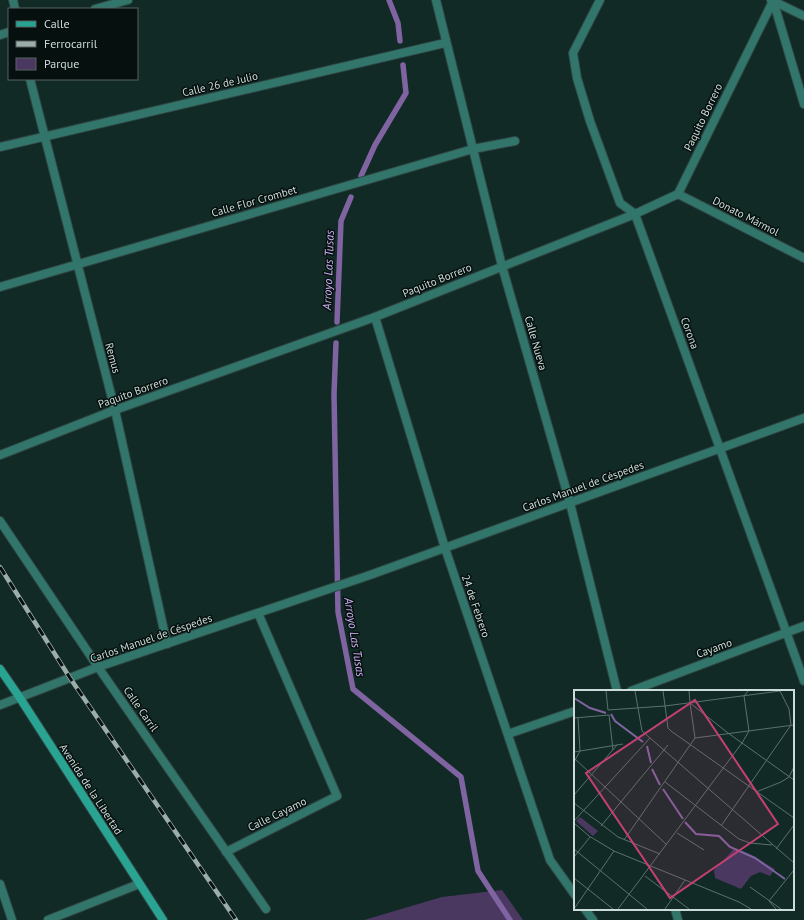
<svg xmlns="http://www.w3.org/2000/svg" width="804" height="920" viewBox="0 0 804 920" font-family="'PT Sans',sans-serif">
	<rect width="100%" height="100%" fill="#112a26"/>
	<!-- green -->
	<path fill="#4a3860" d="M502,890L523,920H364L442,897Z"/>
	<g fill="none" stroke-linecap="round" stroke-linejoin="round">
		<!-- stream -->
		<g stroke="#7f64a1" stroke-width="5.5">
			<path d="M389,0L398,23L400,41"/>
			<path d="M361,176L375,145L406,93L403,65"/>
			<path d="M337,322L341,221L351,197"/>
			<path d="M336,343L334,394L338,612L353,689L461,777L478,871L510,920"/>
		</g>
		<!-- service casing -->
		<g stroke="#2f4643" stroke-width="10">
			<g id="service">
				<path d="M98,667L266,909"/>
				<path d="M226,852L337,796"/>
			</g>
		</g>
		<!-- minor casing -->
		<g stroke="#2f4643" stroke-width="10">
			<g id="minor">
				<path d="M13,0L15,9"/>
				<path d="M436,0L502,266L570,503L617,691"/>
				<path d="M600,0L573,53L577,78L590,121L620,203L635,214L804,681"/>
				<path d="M771,0L804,16"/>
				<path d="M95,9L128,0"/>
				<path d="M0,35L9,32"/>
				<path d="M30,79L115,410L167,644"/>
				<path d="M0,147L445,43"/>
				<path d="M678,194L804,258"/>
				<path d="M0,287L473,149L515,141"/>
				<path d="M375,317L445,548L550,860L575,895"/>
				<path d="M0,455L115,410L375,317L635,214L678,194L773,1"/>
				<path d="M0,521L98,667"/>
				<path d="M258,613L337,796"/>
				<path d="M631,691L804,626"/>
				<path d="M508,734L575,711"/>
				<path d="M0,884L12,920"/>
				<path d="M585,909L593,920"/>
				<path d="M675,909L678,920"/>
				<path d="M48,920L139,884"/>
			</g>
		</g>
		<!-- tertiary casing -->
		<g stroke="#2f4643" stroke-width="10">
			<g id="tertiary">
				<path d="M773,0L804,104"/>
				<path d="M0,705L98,667L370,575L804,418"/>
			</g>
		</g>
		<!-- secondary casing -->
		<g stroke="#2f4643" stroke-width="10">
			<path id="secondary" d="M0,669L20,698L163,920"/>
		</g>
		<!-- service -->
		<use href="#service" stroke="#32756b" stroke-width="8"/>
		<!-- minor -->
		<use href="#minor" stroke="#32756b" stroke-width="8"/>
		<!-- tertiary -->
		<use href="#tertiary" stroke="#32756b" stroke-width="8"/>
		<!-- secondary -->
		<use href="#secondary" stroke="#29a392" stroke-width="8"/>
		<!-- rail casing -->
		<g stroke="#9cadaa" stroke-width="4.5">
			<path id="rail" d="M0,567L70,678L236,920"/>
		</g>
		<!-- rail -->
		<use href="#rail" stroke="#06110f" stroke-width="3" stroke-dasharray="9" stroke-linecap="butt"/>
	</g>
	<g text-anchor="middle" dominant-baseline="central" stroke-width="3" stroke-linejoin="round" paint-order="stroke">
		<!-- street labels -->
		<g font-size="11" fill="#cddcd9" stroke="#06110f">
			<text transform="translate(220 84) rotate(-13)">Calle 26 de Julio</text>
			<text transform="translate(703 117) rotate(-64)">Paquito Borrero</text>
			<text transform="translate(254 201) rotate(-16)">Calle Flor Crombet</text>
			<text transform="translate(746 216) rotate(27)">Donato Mármol</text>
			<text transform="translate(437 280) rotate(-22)">Paquito Borrero</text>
			<text transform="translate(690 333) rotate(70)">Corona</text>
			<text transform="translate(536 343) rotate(74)">Calle Nueva</text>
			<text transform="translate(113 358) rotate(75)">Remus</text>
			<text transform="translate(133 392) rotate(-20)">Paquito Borrero</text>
			<text transform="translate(583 486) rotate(-20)">Carlos Manuel de Céspedes</text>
			<text transform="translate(476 606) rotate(71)">24 de Febrero</text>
			<text transform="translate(151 638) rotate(-19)">Carlos Manuel de Céspedes</text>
			<text transform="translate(714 648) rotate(-20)">Cayamo</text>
			<text transform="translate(141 709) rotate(55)">Calle Carril</text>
			<text transform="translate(91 789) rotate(57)">Avenida de la Libertad</text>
			<text transform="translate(277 814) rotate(-26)">Calle Cayamo</text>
		</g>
		<!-- water labels -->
		<g font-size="12" font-style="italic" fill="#ccaff4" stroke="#06110f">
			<text transform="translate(328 270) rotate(-88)">Arroyo Las Tusas</text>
			<text transform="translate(355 637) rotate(81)">Arroyo Las Tusas</text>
		</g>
	</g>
	<!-- overview -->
	<g transform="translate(574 690)">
		<rect width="220" height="220" fill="#112a26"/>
		<path d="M6,127L24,141L19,146L2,131ZM161,158L176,164L201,179L196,186L186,182L177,186L167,199L141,188L140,180Z" fill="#4a3860"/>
		<path fill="none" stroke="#7f64a1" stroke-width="2" d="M0,8L16,18L32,23M37,24L41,31L69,52M73,56L77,73M78,79L86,95M89,99L109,129M111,132L122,144L145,146L156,157L181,168L211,189"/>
		<path fill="none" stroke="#5c716e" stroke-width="1" d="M32,1L34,20L91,16L206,1M61,1L68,41L220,173M89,1L94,38L97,41L220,128M115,1L116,13L154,43L220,90M0,28L35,25L39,60M121,48L220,35M0,62L49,54M0,68L93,155M0,72L6,61L4,27M91,92L165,149L176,153L198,155M182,102L207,92L215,87L220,77M0,105L43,55M0,113L44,147L86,164M0,131L76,48M0,133L15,146L40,161L165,212L177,219M27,136L94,55M147,136L217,35L215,19L206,1M103,143L130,160M50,150L121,48L116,13M0,159L73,219M202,159L220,135M0,167L16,147M71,186L115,219M0,188L39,219M176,197L207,219M0,219L40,161M44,219L168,53L175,41L170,6L174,1M91,219L111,190M202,219L195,211L220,180"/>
		<path fill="#c43f74" fill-opacity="0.15" stroke="#c43f74" stroke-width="2" d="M121,10L204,134L96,208L12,83Z"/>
		<rect width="220" height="220" fill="none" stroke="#cddcd9" stroke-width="2"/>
	</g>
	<!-- legend -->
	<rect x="8" y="8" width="130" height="72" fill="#06110f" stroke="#566260"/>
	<rect x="16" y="21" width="20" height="6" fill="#29a392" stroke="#566260"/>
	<text x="44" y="28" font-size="12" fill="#cddcd9">Calle</text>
	<rect x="16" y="41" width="20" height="6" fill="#9cadaa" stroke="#566260"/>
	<text x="44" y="48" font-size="12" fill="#cddcd9">Ferrocarril</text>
	<rect x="16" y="58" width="20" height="12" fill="#4a3860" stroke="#566260"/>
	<text x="44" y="68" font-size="12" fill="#cddcd9">Parque</text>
</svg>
